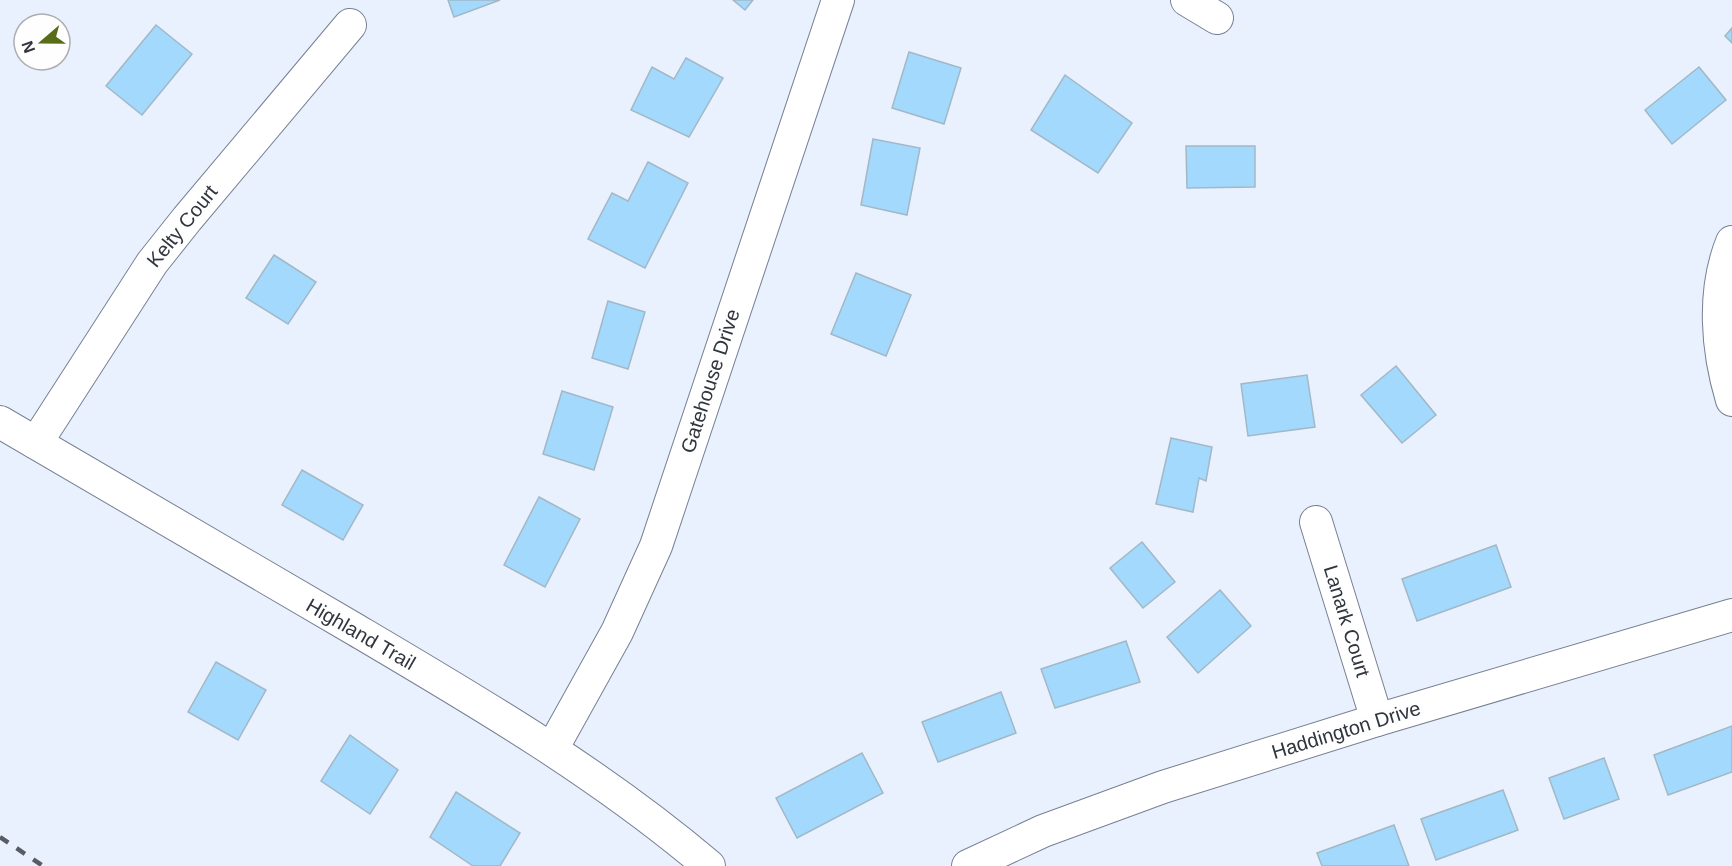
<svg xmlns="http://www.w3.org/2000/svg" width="1732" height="866" viewBox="0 0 1732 866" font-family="Arial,sans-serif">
	<rect width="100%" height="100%" fill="#eaf1fe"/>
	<!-- building -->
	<g fill="#a2d9fc" stroke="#a2b8c6" stroke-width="1.5">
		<path d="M448,0H500L454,17Z"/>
		<path d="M733,0H753L745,10Z"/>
		<path d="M156,25L192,54L142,115L106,86Z"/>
		<path d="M1732,28V43L1725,36Z"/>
		<path d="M909,52L961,68L944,124L892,108Z"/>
		<path d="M686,58L723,78L689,137L631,110L652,67L674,79Z"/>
		<path d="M1699,67L1726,100L1672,144L1645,110Z"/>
		<path d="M1065,75L1132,123L1098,173L1031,130Z"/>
		<path d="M873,139L920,148L907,215L861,205Z"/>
		<path d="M1186,146H1255V187L1187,188Z"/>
		<path d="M648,162L688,183L645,268L588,239L612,193L628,201Z"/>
		<path d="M274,255L316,282L288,324L246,298Z"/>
		<path d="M856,273L911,295L886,356L831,334Z"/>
		<path d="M608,301L645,312L628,369L592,358Z"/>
		<path d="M1396,366L1436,415L1402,443L1361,395Z"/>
		<path d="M1307,375L1315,427L1248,436L1241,384Z"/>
		<path d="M562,391L613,407L594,470L543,454Z"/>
		<path d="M1171,438L1212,447L1206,481L1199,478L1193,512L1156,504Z"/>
		<path d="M302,470L363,505L343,540L282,505Z"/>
		<path d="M539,497L580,519L545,587L504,565Z"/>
		<path d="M1142,542L1175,582L1143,608L1110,568Z"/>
		<path d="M1496,545L1511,587L1417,621L1402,579Z"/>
		<path d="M1220,590L1251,626L1198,673L1167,637Z"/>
		<path d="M1126,641L1140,682L1055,708L1041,669Z"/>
		<path d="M216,662L266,690L238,740L188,712Z"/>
		<path d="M1001,692L1016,733L938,762L922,722Z"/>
		<path d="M1732,726V772L1668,795L1654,755Z"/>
		<path d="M350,735L398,770L370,814L321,781Z"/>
		<path d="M862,753L883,793L797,838L776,798Z"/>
		<path d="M1604,758L1619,799L1564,819L1549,778Z"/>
		<path d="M1503,790L1518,830L1436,860L1421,819Z"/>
		<path d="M456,792L520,833L500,866H473L430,837Z"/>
		<path d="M1394,825L1409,866H1322L1317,853Z"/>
	</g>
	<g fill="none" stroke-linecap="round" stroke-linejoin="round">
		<!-- minor casing -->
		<g stroke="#778093" stroke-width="34">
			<g id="minor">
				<path d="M1187,0L1217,18"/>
				<path d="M1732,242C1712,292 1717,350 1732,400"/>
				<path d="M0,422C118,492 237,561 356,630C478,702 601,774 709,866"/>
				<path d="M36,443L152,263L187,219L350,25"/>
				<path d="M1316,522L1377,720"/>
				<path d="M552,749L617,632L656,546L838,0"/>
				<path d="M968,866L1043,831L1163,787L1377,720L1732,615"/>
			</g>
		</g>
		<!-- minor -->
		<use href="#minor" stroke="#fff" stroke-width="32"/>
		<!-- rail -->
		<path stroke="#575c65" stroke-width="4.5" stroke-dasharray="10 10" stroke-linecap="butt" d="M0,837L43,866"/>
	</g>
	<g text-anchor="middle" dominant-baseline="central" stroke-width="6" stroke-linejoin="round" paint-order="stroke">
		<!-- street labels -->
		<g font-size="20" fill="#31353d" stroke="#fefefe">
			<text transform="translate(182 226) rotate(-51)">Kelty Court</text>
			<text transform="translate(710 381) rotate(-72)">Gatehouse Drive</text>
			<text transform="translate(1347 621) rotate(73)">Lanark Court</text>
			<text transform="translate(361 634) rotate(30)">Highland Trail</text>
			<text transform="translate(1346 730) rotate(-17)">Haddington Drive</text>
		</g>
	</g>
	<!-- north arrow -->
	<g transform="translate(42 42) rotate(250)"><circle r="28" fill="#fefefe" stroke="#acaeb1" stroke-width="1.5"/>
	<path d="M0-4.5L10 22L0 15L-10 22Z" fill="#596c1a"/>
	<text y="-9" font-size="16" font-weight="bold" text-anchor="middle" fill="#31353d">N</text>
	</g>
</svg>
